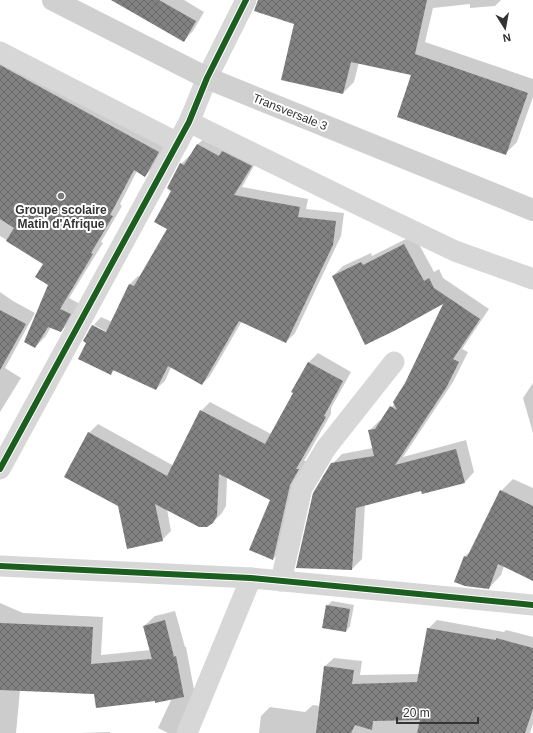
<svg xmlns="http://www.w3.org/2000/svg" width="533" height="733" viewBox="0 0 533 733" font-family="Arial,sans-serif">
	<defs>
		<pattern id="building-cross-hatch" width="8" height="8" patternUnits="userSpaceOnUse"><rect width="8" height="8" fill="#818181"/><path d="M0 0l8 8M0 8l8-8" fill="none" stroke="#6a6a6a"/></pattern>
	</defs>
	<rect width="100%" height="100%" fill="#fff"/>
	<!-- shadow -->
	<g fill="#0003" fill-rule="evenodd">
		<path d="M118,0H184L204,12L193,31L184,40Z"/>
		<path d="M271,0H501L495,6L470,8V4L433,8L425,42L533,79V97L517,142L506,153L413,74L359,62L354,82L343,93L296,23Z"/>
		<path d="M0,55L169,141L156,165L145,176L137,171L120,204L122,206L101,242L103,243L69,298L80,304L71,321L61,331L51,327L45,337L35,347L50,285L45,263L0,236Z"/>
		<path d="M207,136L259,157L242,187L308,199L306,209L344,213L341,236L295,333L286,342L242,321L210,376L202,384L171,367L165,381L156,389L114,370L111,374L88,342L93,326L101,317L112,322L130,284L138,276L141,277L168,229L173,191L181,164L190,155L191,156L198,144ZM94,325L111,334L110,335L94,327Z"/>
		<path d="M414,235L434,272L439,269L443,278L489,309L462,349L468,352L453,382L403,457L466,440L474,472L465,482L422,490L365,504L362,559L352,569L332,464L342,454L373,448L369,431L379,421L382,420L395,403L406,384L445,302L333,276L343,266L371,253L372,256Z"/>
		<path d="M0,292L13,301L35,313L5,368L21,378L0,412Z"/>
		<path d="M318,353L351,372L331,408V414L304,461H307L282,550L273,559L271,500L227,477L226,506L222,513L213,522L167,509L171,531L162,540L118,505L89,433L98,424L174,466L201,411L210,402L271,434L294,393L292,392L309,362Z"/>
		<path d="M533,383V433L523,398Z"/>
		<path d="M513,479L533,488V580L504,566L501,575L489,588L464,557L472,550L501,491Z"/>
		<path d="M332,601L354,605L350,626L346,631L327,606Z"/>
		<path d="M0,603L23,613L103,617L101,655L151,650L144,626L155,616L175,611L185,647H186L195,695L180,733H168L158,728L172,698L20,690L16,733H0Z"/>
		<path d="M437,620L504,632L506,630L533,637V724L530,733H259L261,716L270,707L305,712L313,705L320,706L325,666L334,658L362,661L360,675L420,674L428,629Z"/>
		<path d="M110,732V733H80Z"/>
	</g>
	<!-- building -->
	<g fill="url(#building-cross-hatch)">
		<path d="M111,0H159L196,21L184,42Z"/>
		<path d="M258,0H427L415,54L528,93L506,155L397,117L411,75L351,62L343,94L281,80L294,24L254,11Z"/>
		<path d="M0,65L159,152L145,177L134,170L110,215L113,216L91,253L93,254L60,309L71,314L61,332L48,327L35,348L24,342L48,285L35,277L43,264L6,241L14,228L0,219Z"/>
		<path d="M197,144L219,156L222,151L252,166L234,195L300,207L298,217L336,221L333,245L286,343L239,321L202,385L168,366L156,390L113,370L111,375L78,359L86,343L83,341L92,325L106,332L129,284L134,286L167,229L154,222L171,191L167,188L180,163L184,165Z"/>
		<path d="M404,244L424,281L429,278L434,288L480,319L453,359L459,362L446,388L395,465L456,449L465,483L422,494L421,491L356,508L352,570L296,568L313,493L331,463L374,456L368,430L375,429L390,406L397,410L393,402L405,383L443,304L396,330L365,345L332,276L361,262L363,265Z"/>
		<path d="M0,310L26,324L0,370Z"/>
		<path d="M308,362L343,381L324,416L326,417L296,469H299L290,485L273,560L249,550L270,500L219,474L217,516L213,523L207,527H199L155,504L163,541L127,549L118,506L64,477L88,432L167,476L200,410L265,444L293,393L291,392Z"/>
		<path d="M500,490L533,506V581L498,564L489,589L465,586L454,582L464,556L467,557Z"/>
		<path d="M326,605L350,609L346,632L322,628Z"/>
		<path d="M165,620L174,657L176,656L184,697L155,703V701L96,708L94,694L0,690V623L93,627L91,664L152,659L143,626Z"/>
		<path d="M427,628L496,640V638L533,648V709L525,733H417L420,720L373,721L372,730L355,725L351,733H316L324,666L354,670L352,684L417,682Z"/>
	</g>
	<g fill="none" stroke-linecap="round" stroke-linejoin="round">
		<!-- minor -->
		<g stroke="#d7d7d7" stroke-width="21">
			<path d="M0,52L178,143"/>
			<path d="M189,122L365,208L455,251L533,279"/>
			<path d="M0,469L189,122L207,78L246,0"/>
			<path d="M0,566L251,578L533,605"/>
			<path d="M281,581L302,488L326,448L394,362"/>
			<path d="M187,733L251,578"/>
		</g>
		<!-- secondary -->
		<path stroke="#d0d0d0" stroke-width="22" d="M53,0L207,78L533,210"/>
		<!-- cycleway casing -->
		<g stroke="#fff" stroke-width="8">
			<g id="cycleway">
				<path d="M0,469L189,122L207,78L246,0"/>
				<path d="M0,566L251,578L533,605"/>
			</g>
		</g>
		<!-- cycleway -->
		<use href="#cycleway" stroke="#1b5e20" stroke-width="6"/>
	</g>
	<!-- markers -->
	<circle fill="#7a7a7a" stroke="#fff" stroke-width="1.5" cx="61" cy="196" r="4"/>
	<g text-anchor="middle" dominant-baseline="central" stroke-width="4" stroke-linejoin="round" paint-order="stroke">
		<!-- street labels -->
		<g font-size="12" fill="#333" stroke="#fff">
			<text transform="translate(290 112) rotate(22)">Transversale 3</text>
		</g>
		<!-- poi labels -->
		<g font-size="12" font-weight="bold" fill="#333" stroke="#fff">
			<text x="61" y="210">Groupe scolaire<tspan x="61" dy="14">Matin d'Afrique</tspan></text>
		</g>
	</g>
	<!-- north arrow -->
	<g transform="translate(505 28) rotate(169)" stroke="#ffffff" stroke-width="3" paint-order="stroke">
	<path d="M0-3L7 15L0 10L-7 15Z" fill="#333333"/>
	<text y="-6" font-size="11" font-weight="bold" text-anchor="middle" fill="#333333">N</text>
	</g>
	<!-- scale -->
	<path d="M397 717v6h81v-6" fill="none" stroke="#333333" stroke-width="2"/>
	<text x="403" y="717" font-size="12" fill="#333333" stroke="#ffffff" stroke-width="3" paint-order="stroke">20 m</text>
</svg>
